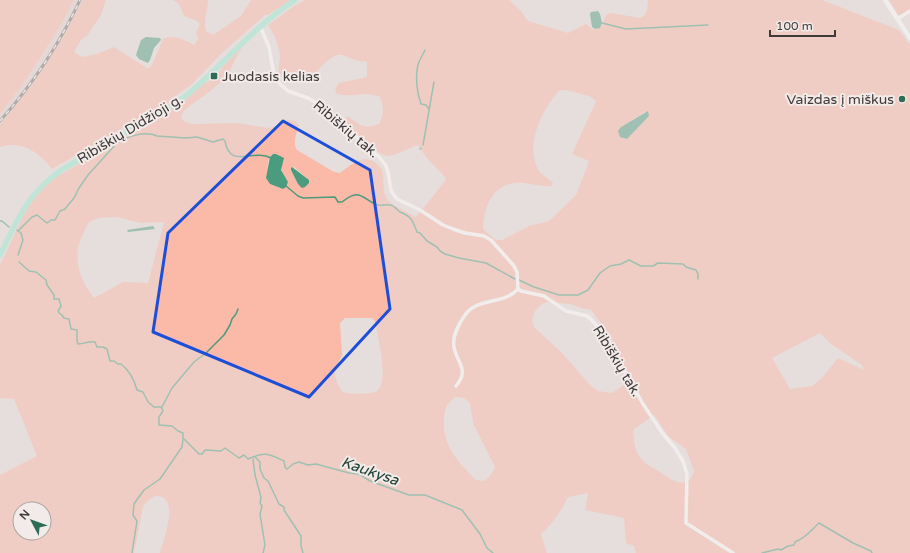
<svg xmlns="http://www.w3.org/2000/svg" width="910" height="553" viewBox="0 0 910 553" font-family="'Varela Round',sans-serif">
	<rect width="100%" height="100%" fill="#e5dedc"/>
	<!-- built -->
	<path fill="#e1d1cd" d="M74,0H83L64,35L32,85L0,125V114L26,80L44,54Z"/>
	<!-- green -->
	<g fill="#fbb9a7" fill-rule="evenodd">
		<path d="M0,0H74C53,40 29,78 0,114Z"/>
		<path d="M83,0H106L101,15L87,36L81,40L74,52L82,57L97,54L114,47L147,68H149L152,65L163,39C175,34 184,40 194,45L198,39L196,33L200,24L197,21L184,16L179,4L173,0H208C208,11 203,21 206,31L213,35L241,16L251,0H291L268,15H265L222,53L190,86L178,94L166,105L119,130L52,169C39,152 22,140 0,147V125L32,85L48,61L64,35Z"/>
		<path d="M305,0H509L520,10L528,21L568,33L586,24L594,30C603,28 603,22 606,15L611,13L640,18C648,15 647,8 648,0H822L899,30L910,45V553H636L634,546L626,543L624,518L585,510L588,493L568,497C560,513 554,522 541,534L547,553H160C163,541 180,498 158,496C151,496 147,501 143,507L134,553H0V475L37,456L14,399L0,398V265L25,212L34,198L42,188L56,177L157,119L181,103L203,84L211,80L218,73L223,66L242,48C236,55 234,64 229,72C220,86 199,99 186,109L182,114L181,118L184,121L190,124L236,123L270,128L276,126L282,119L295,121L299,125C297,132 292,143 297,150L334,172L340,173C351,165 363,153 376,163C378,165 381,168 382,170C385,178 382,188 385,195C389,206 406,211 416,217L445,181L446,178L426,157L418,145C410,148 397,155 388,156C378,156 354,131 346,123L345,120L347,116C361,124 361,130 379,124C384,114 384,108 380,97C376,96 371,94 367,94C360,93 324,102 339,83L367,77V62C362,61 357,61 352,59C347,57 343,54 338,55C318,60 314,90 290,81C286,79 283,77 280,74C277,69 280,62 280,56C279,44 274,34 268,25L294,6ZM566,90L589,96L596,101L572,154L589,161L576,195L549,221L529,226L502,240H496L483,229C484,204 495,180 524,183C533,184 543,187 552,186L553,183C549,179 542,175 539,171C524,147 542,109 559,91ZM645,112L649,116L627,139H624L621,127ZM273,154L284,160C278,170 284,174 288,182L283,189L270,184C269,175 264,161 273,154ZM294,167L309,180L298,184L291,170V168ZM117,217L140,223L164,222L148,283L123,282L94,298C83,284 75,266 78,248C80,240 85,230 89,222L99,218ZM547,302L570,304L581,308L591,310L611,337L631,380L612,393L598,391L591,386L563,354L534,327C529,317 536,306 547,302ZM345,318H372L375,321C378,338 386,370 381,385C380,388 378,391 375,392C370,394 346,395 342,391C339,388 335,378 335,374C333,368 340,361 342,355L340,323ZM820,333L831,344L862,365L864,370L838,358L822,378L812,386L790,389L772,358ZM455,397L464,398L470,403L473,423L495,467L490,476L484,481L476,480C458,461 442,446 444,418C446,406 446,405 455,397ZM654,415L668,436L686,449L694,471C688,493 668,478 657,470C651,467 644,463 640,457C634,450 634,439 633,430ZM20,509H44V533H20Z"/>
		<path d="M889,0H910V13L900,18Z"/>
	</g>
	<!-- water -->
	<g fill="#4b9b7f">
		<path d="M598,11L600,14L602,23L600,28L595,29L592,27L590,14L591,12Z"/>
		<path d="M146,37L160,38L161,40L154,48L150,60L148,63L139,59L136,55L141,40Z"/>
		<path d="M648,111L649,116L627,139L620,137L618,131L621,127Z"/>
		<path d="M273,154H276L284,158L281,170L288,182L286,187L283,189L270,184L266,178L270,157Z"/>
		<path d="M292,167L309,180V183L305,187L302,188L298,184L291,170V168Z"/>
		<path d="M153,226L155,229L128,232L127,230Z"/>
	</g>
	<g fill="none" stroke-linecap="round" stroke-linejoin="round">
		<!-- stream -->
		<g stroke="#4b9b7f" stroke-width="1.5">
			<path d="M602,23L626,29L708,25"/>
			<path d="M425,50C423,55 419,60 418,65C415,77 417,93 421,104L426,105L429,109"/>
			<path d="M423,145L434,82"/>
			<path d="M420,149L421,148"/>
			<path d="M286,186L298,196L303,198L335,197L338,202H342C359,188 361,197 375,204C379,207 385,204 390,205C394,205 397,210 400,212C411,216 413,221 417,232L420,233L427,241L437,247L440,251L445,254L459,258L486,263L515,279"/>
			<path d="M0,221H2L9,227"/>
			<path d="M17,230L21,233L23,240L18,255"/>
			<path d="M18,231L32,217L37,215L47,223L51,220H55L60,211L65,209L74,198L79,188L88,175L116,144C126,137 145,130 157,136L186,138L197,137L213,142L223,139L225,141C230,170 253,148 271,158"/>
			<path d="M19,262L29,271L36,272L46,280L47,285L54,295V299H59L61,306L58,311L59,313L62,315L64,318L69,319L71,329L77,330V341L78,344C84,344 89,341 95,342L97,347H103L107,349L110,361H114L118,364H121C130,371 134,379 137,390L143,392L148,402L154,407H161L163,411L159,417V425L172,426L178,431L183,433V438L199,454H202L205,450L221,451L225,448L239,458L244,455L248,459C265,452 267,453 284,461L285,467L287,469L293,464L299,462L308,465L316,464L349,473L359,474L370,481L409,495H425L462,510L480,534L487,548L493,553"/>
			<path d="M519,280L534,287L559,295H578L588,290L600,273L610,266L621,264L629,260L641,266H653L658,263L683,264L686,267L696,270L698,274V279"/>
			<path d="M162,407L172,388L194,362L206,353L224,335L230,325L232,319L236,314L238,309"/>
			<path d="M255,457L260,462V469L264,478L268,481L279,504L284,507V510L301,536V546L303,553"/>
			<path d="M253,459L255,475L261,497L260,503L262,506L260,514L265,545L263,553"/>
			<path d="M132,553L137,521L133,515L134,504L136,501L144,490L160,479L182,447L183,439"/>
			<path d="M762,553L778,549L781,550L788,546L794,545L795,542C807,537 810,531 819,523L853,543L871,551L872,553"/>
		</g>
		<!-- minor -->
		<g stroke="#fff" stroke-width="3.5">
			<path d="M897,19L910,11"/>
			<path d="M260,26L269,47L274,75L280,84L288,91L308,98L320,105L380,158L386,166L388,172L391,191L397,199L420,210L443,225L453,229L465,233L484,236L491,240L514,266L517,272L518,289"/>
			<path d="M518,289L521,291L544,296L566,311L587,316L591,319L607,339L643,404L663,434L675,448L683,461L687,474L686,523L733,553"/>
			<path d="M456,386C470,369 457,364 454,347C452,337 459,323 465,315C477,297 504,305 518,289"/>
		</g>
		<!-- tertiary -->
		<path stroke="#fff" stroke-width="4.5" d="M885,0L910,38"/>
		<!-- primary -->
		<path stroke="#92ecd0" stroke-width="5.5" d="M0,255C18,219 28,192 63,169L178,102C220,70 250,29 295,0"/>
		<!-- rail casing -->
		<g stroke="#726e6d" stroke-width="3">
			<path id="rail" d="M0,121C32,85 60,43 80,0"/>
		</g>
		<!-- rail -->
		<use href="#rail" stroke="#f2ebe9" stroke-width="1.5" stroke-dasharray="4.5" stroke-linecap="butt"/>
	</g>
	<!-- marked area -->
	<path d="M0 0H910V553H0ZM283,121L370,170L390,309L309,397L153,332L168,233Z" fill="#e5dedc" fill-opacity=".55" fill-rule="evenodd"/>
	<path fill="none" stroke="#1d4ed8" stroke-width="3" stroke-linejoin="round" d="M283,121L370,170L390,309L309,397L153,332L168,233Z"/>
	<!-- markers -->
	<g fill="#2f6c57" stroke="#f2ebe9" stroke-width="1.5">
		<rect x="210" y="72" width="8" height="8" rx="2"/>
		<circle cx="902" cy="99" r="4"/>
	</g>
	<g text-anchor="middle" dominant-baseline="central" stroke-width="4" stroke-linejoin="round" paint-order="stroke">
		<!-- poi labels -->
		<g font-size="14" fill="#3e3b3a" stroke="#f2ebe9" text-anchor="start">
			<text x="222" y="76">Juodasis kelias</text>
			<text x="894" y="99" text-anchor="end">Vaizdas į miškus</text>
		</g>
		<!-- street labels -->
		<g font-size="14" fill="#3e3b3a" stroke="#f2ebe9">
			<text transform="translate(130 129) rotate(-31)">Ribiškių Didžioji g.</text>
			<text transform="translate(346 129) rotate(40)">Ribiškių tak.</text>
			<text transform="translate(617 361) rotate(59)">Ribiškių tak.</text>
		</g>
		<!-- water labels -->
		<g font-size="15" font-style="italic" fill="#1e4235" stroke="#f2ebe9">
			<text transform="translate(370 471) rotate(19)">Kaukysa</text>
		</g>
	</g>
	<!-- north arrow -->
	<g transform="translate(32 521) rotate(311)"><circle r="19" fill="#f2ebe9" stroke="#aaa5a3"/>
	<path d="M0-3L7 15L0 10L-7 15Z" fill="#2f6c57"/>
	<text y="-6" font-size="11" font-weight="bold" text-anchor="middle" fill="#3e3b3a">N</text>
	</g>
	<!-- scale -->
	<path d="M770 30v6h65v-6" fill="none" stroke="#3e3b3a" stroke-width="2"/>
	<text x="776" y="30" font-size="12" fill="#3e3b3a" stroke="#f2ebe9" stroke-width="3" paint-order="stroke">100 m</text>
</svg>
